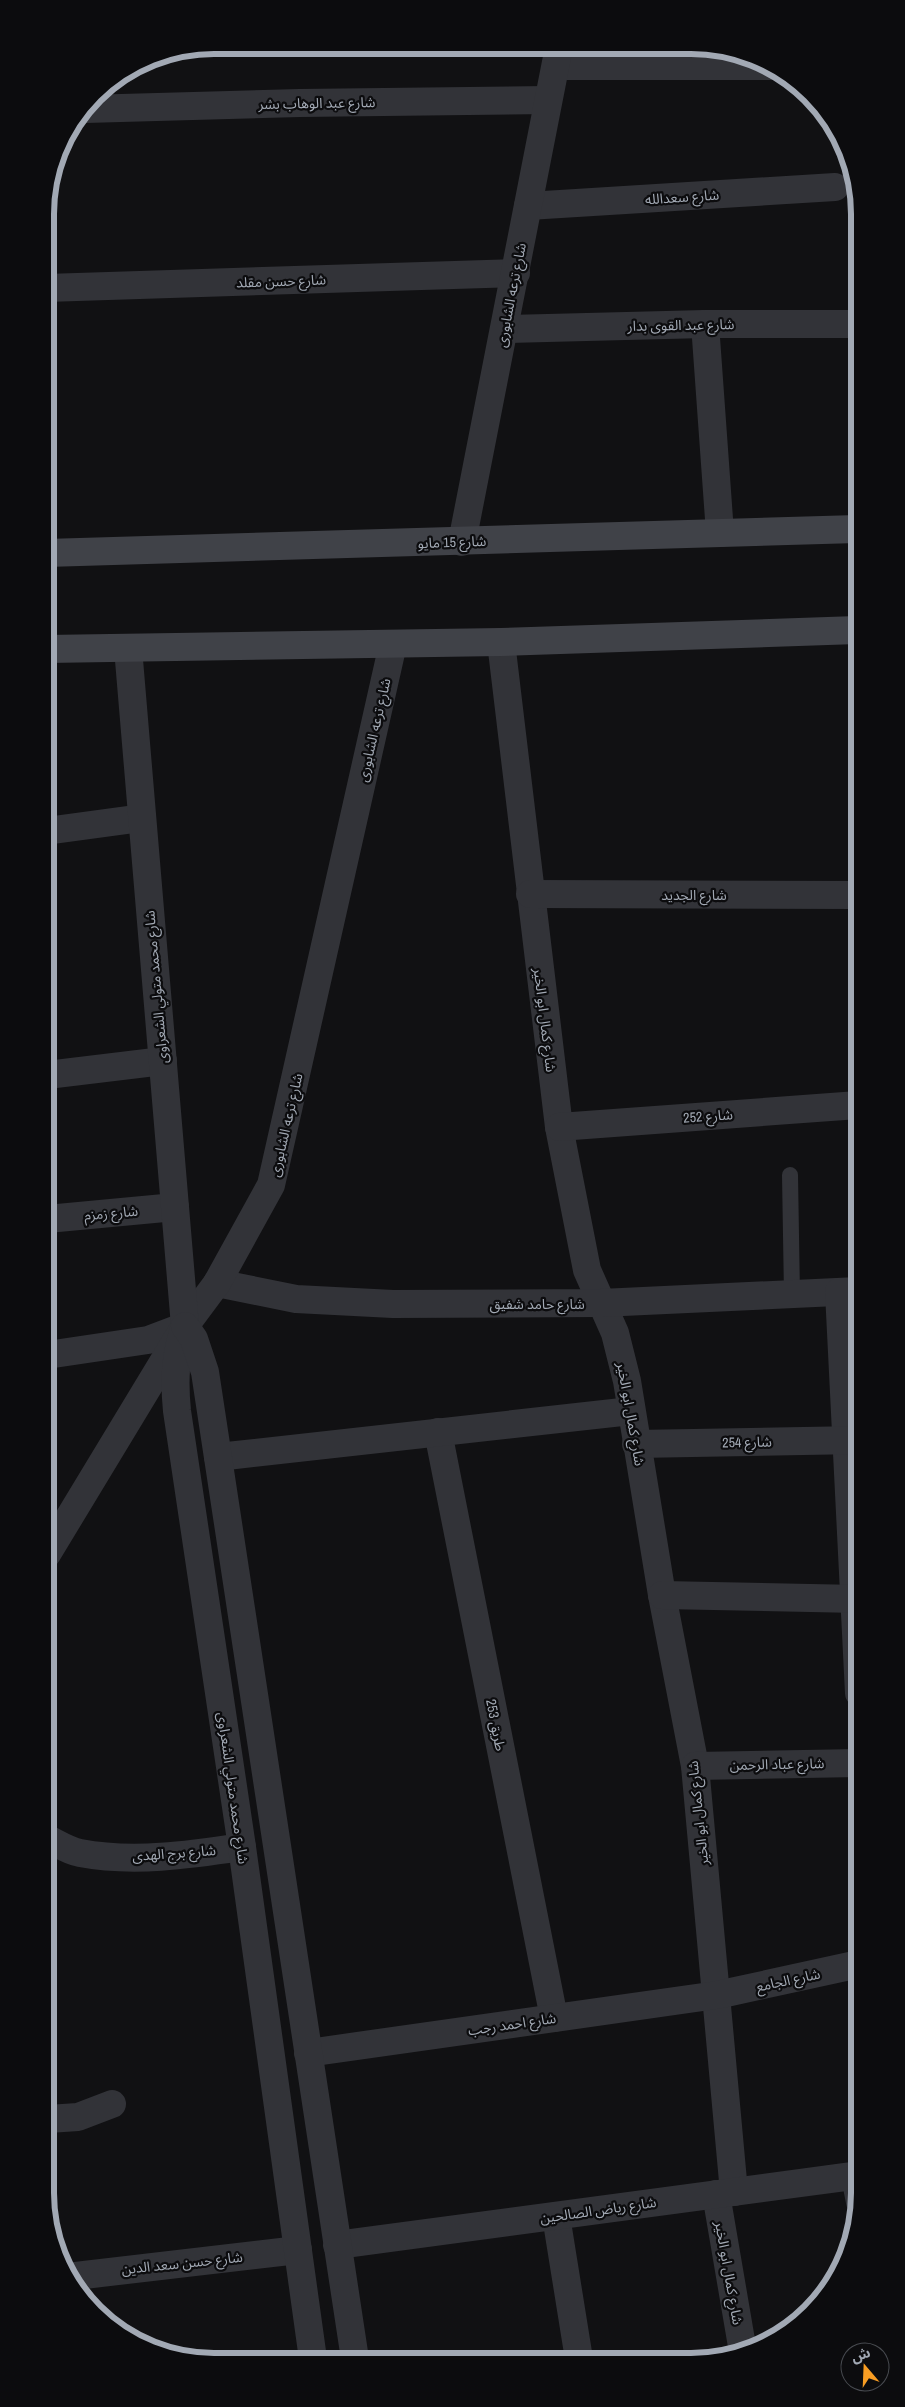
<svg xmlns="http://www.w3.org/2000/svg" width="905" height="2407" viewBox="0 0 905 2407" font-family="'Archivo Narrow','Noto Sans Arabic',sans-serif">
	<rect width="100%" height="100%" fill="#111113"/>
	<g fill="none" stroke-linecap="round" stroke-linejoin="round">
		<!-- service -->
		<path stroke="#323338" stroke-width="16" d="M790,1175L792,1295"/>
		<!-- minor -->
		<g stroke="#323338" stroke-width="28">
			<path d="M556,66H771"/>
			<path d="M85,109L300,103L548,100"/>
			<path d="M528,206L835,187"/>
			<path d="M46,288L516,273"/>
			<path d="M705,324L720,533"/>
			<path d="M505,329L705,324H857"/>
			<path d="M462,542L559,47"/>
			<path d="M501,642L559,1127L587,1270L615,1333L627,1381L662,1595L695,1766L734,2192"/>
			<path d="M46,831L142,818"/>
			<path d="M530,894L858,895"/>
			<path d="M47,1075L163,1061"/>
			<path d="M559,1127L858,1105"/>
			<path d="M47,1219L175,1207"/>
			<path d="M217,1283L296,1299L393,1304L601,1303L858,1291"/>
			<path d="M839,1292L859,1693"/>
			<path d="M47,1355L148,1340L185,1326"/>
			<path d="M438,1432L554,2018"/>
			<path d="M636,1444L859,1440"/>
			<path d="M218,1457L631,1411"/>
			<path d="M47,1554L185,1326L217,1283L271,1185L393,644"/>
			<path d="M662,1595L859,1599"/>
			<path d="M695,1766L859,1763"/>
			<path d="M48,1839C58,1844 69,1851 80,1853C133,1863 189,1855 242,1847"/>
			<path d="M308,2053L717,1995L859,1964"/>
			<path d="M48,2119L78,2117L112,2104"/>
			<path d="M855,2176L860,2202"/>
			<path d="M716,2194L743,2352"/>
			<path d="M556,2216L579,2359"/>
			<path d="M337,2245L860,2175"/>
			<path d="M67,2277L298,2250"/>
		</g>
		<!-- tertiary -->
		<g stroke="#323338" stroke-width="28">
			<path d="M128,648L185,1326C175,1355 174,1381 177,1411L242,1847L313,2359"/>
			<path d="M185,1326L194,1339L205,1372L355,2359"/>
		</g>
		<!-- secondary -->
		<g stroke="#404248" stroke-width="28">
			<path d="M46,553L857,529"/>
			<path d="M46,649L501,642L857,630"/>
		</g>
	</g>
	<g text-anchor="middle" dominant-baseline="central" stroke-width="4.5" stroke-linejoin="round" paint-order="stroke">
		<!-- street labels -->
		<g font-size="14" fill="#a2a9b4" stroke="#0c0c0e">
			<text transform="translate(317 103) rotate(-1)">شارع عبد الوهاب بشر</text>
			<text transform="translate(682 197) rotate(-4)">شارع سعدالله</text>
			<text transform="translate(281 281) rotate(-2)">شارع حسن مقلد</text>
			<text transform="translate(511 295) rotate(-79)">شارع ترعه الشابورى</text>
			<text transform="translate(681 325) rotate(-1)">شارع عبد القوى بدار</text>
			<text transform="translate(452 542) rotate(-2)">شارع 15 مايو</text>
			<text transform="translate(374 730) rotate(-77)">شارع ترعه الشابورى</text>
			<text x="694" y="895">شارع الجديد</text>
			<text transform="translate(156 987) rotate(-95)">شارع محمد متولي الشعراوى</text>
			<text transform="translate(545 1020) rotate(83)">شارع كمال ابو الخير</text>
			<text transform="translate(708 1116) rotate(-4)">شارع 252</text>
			<text transform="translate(286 1125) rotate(-77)">شارع ترعه الشابورى</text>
			<text transform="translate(111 1213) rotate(-5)">شارع زمزم</text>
			<text x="537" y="1304">شارع حامد شفيق</text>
			<text transform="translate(631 1414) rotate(80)">شارع كمال ابو الخير</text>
			<text transform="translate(747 1442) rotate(-1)">شارع 254</text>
			<text transform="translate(496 1725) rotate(79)">طريق 253</text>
			<text transform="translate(777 1764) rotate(-1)">شارع عباد الرحمن</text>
			<text transform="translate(233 1788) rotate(82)">شارع محمد متولي الشعراوى</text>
			<text transform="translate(698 1813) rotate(-96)">شارع كمال ابو الخير</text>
			<text transform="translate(174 1853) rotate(-4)">شارع برج الهدى</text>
			<text transform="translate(788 1980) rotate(-12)">شارع الجامع</text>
			<text transform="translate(512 2024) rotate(-8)">شارع احمد رجب</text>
			<text transform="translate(598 2210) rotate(-8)">شارع رياض الصالحين</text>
			<text transform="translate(182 2263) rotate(-6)">شارع حسن سعد الدين</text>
			<text transform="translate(729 2273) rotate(80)">شارع كمال ابو الخير</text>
		</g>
	</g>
	<!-- crop -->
	<path d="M0 0H905V2407H0ZM214 54H691A160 160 0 0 1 851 214V2193A160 160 0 0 1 691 2353H214A160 160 0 0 1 54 2193V214A160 160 0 0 1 214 54Z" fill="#0c0c0e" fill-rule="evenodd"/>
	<path fill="none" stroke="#a2a9b4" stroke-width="6" d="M214 54H691A160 160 0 0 1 851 214V2193A160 160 0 0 1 691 2353H214A160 160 0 0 1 54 2193V214A160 160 0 0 1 214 54Z"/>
	<!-- north arrow -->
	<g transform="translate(865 2367) rotate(341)"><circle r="24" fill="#0c0c0e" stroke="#484b50"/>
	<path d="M0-4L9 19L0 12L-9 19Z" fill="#f89d23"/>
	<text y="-8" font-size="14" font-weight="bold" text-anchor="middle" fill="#a2a9b4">ش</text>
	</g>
</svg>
